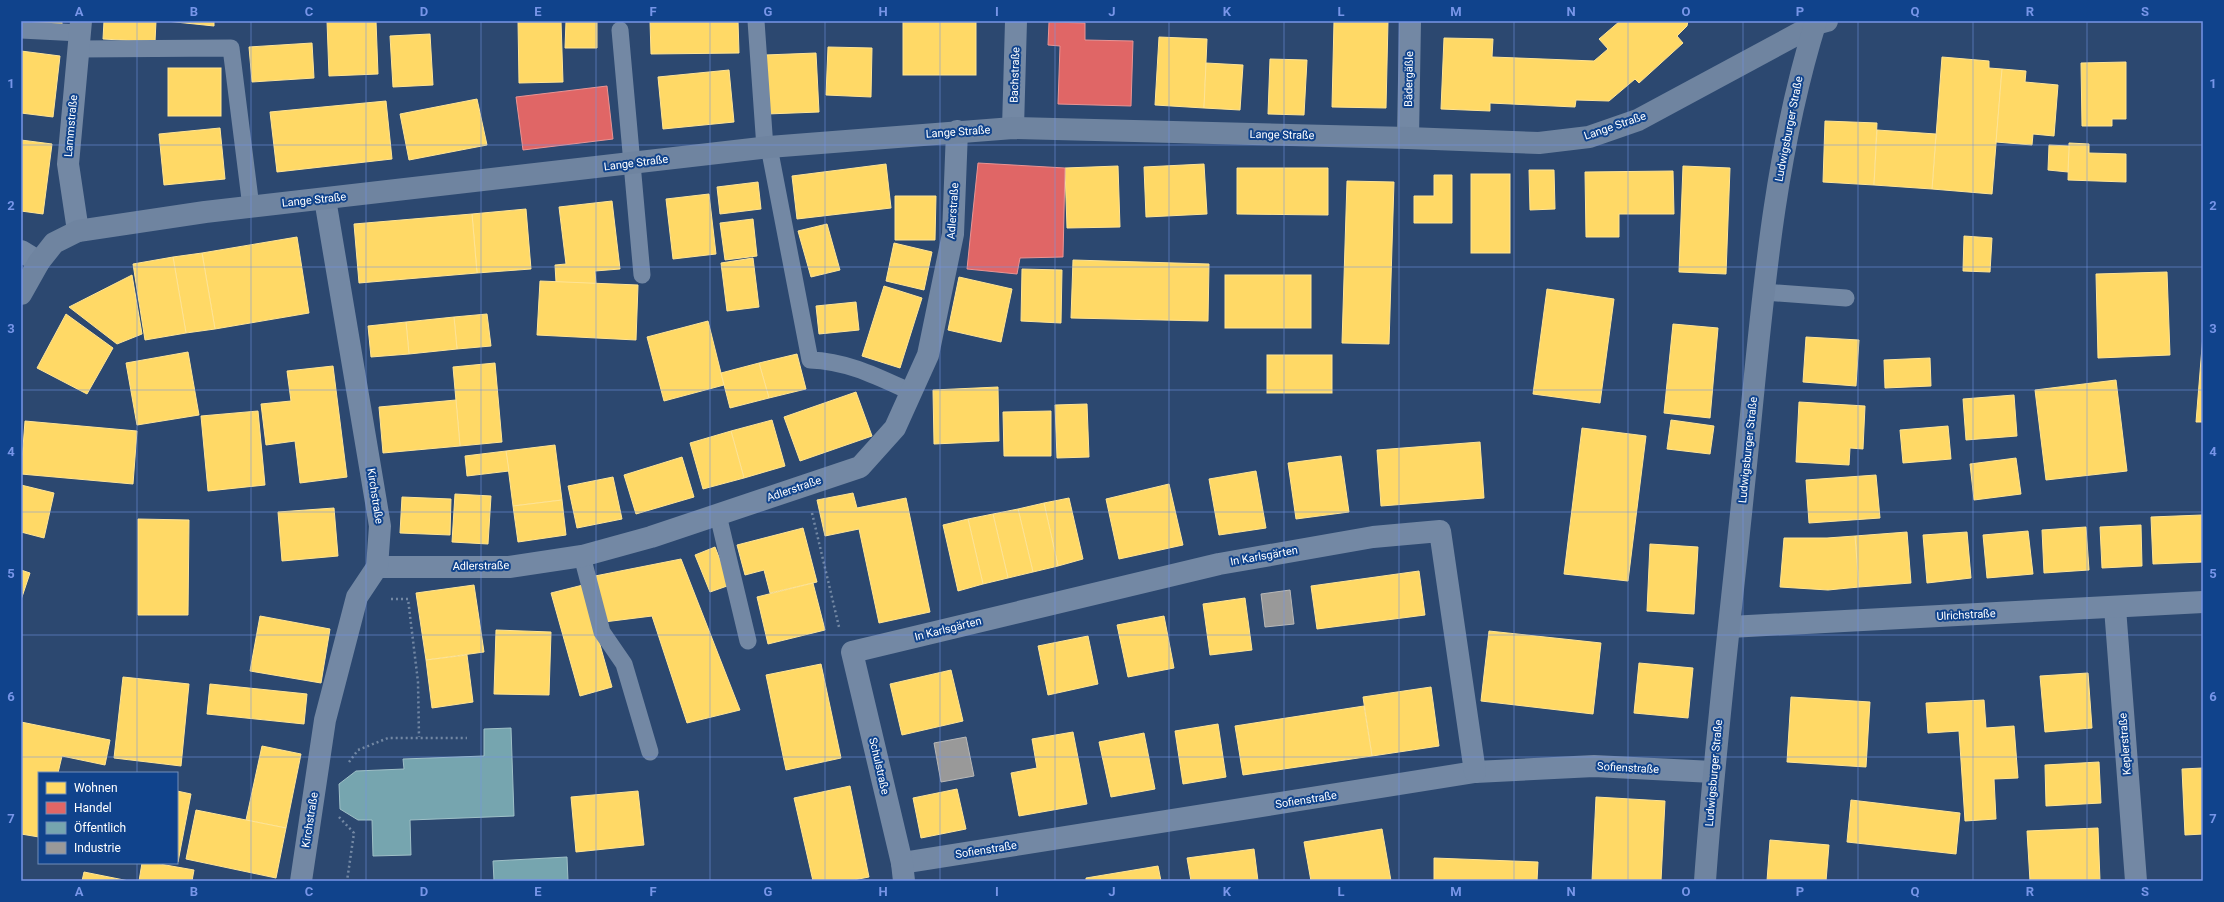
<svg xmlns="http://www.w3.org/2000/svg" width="2224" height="902" viewBox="0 0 2224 902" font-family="Roboto,sans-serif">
	<rect width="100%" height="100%" fill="#2c4870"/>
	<!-- homes -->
	<g fill="#ffd966" stroke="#ffe494">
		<path d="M33,21H62V27L32,23Z"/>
		<path d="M104,21H156L155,42L103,39Z"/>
		<path d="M166,21H214V26Z"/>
		<path d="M327,21H376L378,74L329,76Z"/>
		<path d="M518,21H561L563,82L519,83Z"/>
		<path d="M566,21H597V48H565Z"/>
		<path d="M650,21H738L739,53L651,54Z"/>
		<rect x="903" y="21" width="73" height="54"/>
		<path d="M1334,21H1388L1386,108L1332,107Z"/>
		<path d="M1620,21H1688L1687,26L1677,36L1683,43L1639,83L1635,79L1609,101L1576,100L1575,107L1490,103V111L1441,109L1444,38L1493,39L1492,57L1594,61L1608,49L1599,39Z"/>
		<path d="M430,34L433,85L393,87L390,36Z"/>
		<path d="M1159,37L1207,39L1204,108L1155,105Z"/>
		<path d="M312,43L314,78L252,82L249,47Z"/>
		<path d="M828,47L872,48L871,97L826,95Z"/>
		<path d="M21,51L60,56L53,117L21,113Z"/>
		<path d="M816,53L819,112L767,114L765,55Z"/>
		<path d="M1942,57L1989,61V68L2002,69L1992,194L1932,189Z"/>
		<path d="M1270,59L1307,60L1304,115L1268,114Z"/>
		<path d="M2126,62V119H2112V126H2082L2081,63Z"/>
		<path d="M1206,63L1243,65L1240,110L1204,108Z"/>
		<rect x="168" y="68" width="53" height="48"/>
		<path d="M2002,69L2026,71L2025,82L2058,85L2054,136L2033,134L2032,145L1996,142Z"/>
		<path d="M729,70L734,122L663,129L658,77Z"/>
		<path d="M477,99L487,145L409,160L400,114Z"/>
		<path d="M386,101L392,159L277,172L270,112Z"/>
		<path d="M1825,121L1877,123L1874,185L1823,182Z"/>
		<path d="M220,128L225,179L164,185L159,134Z"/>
		<path d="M1877,130L1936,134L1932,189L1874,185Z"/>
		<path d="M21,140L52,144L43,214L21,211Z"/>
		<path d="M2069,143L2089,144V153L2126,154V182L2068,180Z"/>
		<path d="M2049,145L2069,146L2068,172L2048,170Z"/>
		<path d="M886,164L891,208L797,219L792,176Z"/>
		<path d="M1204,164L1207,214L1146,217L1144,167Z"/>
		<path d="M1118,166L1120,227L1067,228L1065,168Z"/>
		<path d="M1683,166L1730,168L1726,274L1679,272Z"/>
		<path d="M1237,168H1328V215L1237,214Z"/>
		<path d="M1529,170H1554L1555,209L1530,210Z"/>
		<path d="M1673,171L1674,214H1619V237H1586L1585,172Z"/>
		<rect x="1471" y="174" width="39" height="79"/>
		<path d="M1434,175H1452V223H1414V196H1434Z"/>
		<path d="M1347,181L1394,182L1389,344L1342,343Z"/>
		<path d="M758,182L761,209L720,214L717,187Z"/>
		<path d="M709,194L716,254L673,259L666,199Z"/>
		<path d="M895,196H936L935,240H895Z"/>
		<path d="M612,201L620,269L595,271L596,284L556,282L555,265L566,264L559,207Z"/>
		<path d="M526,209L531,269L477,273L472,214Z"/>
		<path d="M472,214L477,273L359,283L354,224Z"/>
		<path d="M753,219L757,256L725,260L720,223Z"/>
		<path d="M827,224L840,270L811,277L798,231Z"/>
		<path d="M1964,236L1992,238L1990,272L1963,271Z"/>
		<path d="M297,237L309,313L215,329L202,253Z"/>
		<path d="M894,243L932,252L924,290L886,281Z"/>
		<path d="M202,253L215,329L186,333L173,257Z"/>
		<path d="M173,257L186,333L145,340L133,264Z"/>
		<path d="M753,258L759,307L727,311L721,263Z"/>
		<path d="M1073,260L1209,264L1208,321L1071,318Z"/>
		<path d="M1022,269L1062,270L1061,323L1021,321Z"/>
		<path d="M2167,272L2170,355L2098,358L2096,274Z"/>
		<path d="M132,275L142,334L117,344L69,307Z"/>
		<rect x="1225" y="275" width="86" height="53"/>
		<path d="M959,277L1012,289L1001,342L948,330Z"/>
		<path d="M540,281L638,285L636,340L537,335Z"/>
		<path d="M884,286L922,298L900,368L862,356Z"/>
		<path d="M1547,289L1614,299L1600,403L1533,394Z"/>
		<path d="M856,302L859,330L819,334L816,306Z"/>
		<path d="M66,314L113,348L87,394L37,368Z"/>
		<path d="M487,314L491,346L457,349L454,317Z"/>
		<path d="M454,317L457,349L409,354L406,322Z"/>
		<path d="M708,321L724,385L664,401L647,337Z"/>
		<path d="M406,322L409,354L371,357L368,326Z"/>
		<path d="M1673,324L1718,328L1710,418L1664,413Z"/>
		<path d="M2203,335V422H2196Z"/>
		<path d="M1806,337L1859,340L1856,386L1803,382Z"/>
		<path d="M188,352L199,415L137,425L126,363Z"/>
		<path d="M797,354L806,389L769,398L759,363Z"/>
		<rect x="1267" y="355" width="65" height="38"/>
		<path d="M1930,358L1931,386L1885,388L1884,360Z"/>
		<path d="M495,363L502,442L460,446L453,367Z"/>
		<path d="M759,363L769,398L730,408L721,373Z"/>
		<path d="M333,366L347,477L300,483L295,441L266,445L261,404L291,401L287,371Z"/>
		<path d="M2116,380L2127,471L2046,480L2035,390Z"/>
		<path d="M998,387L999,441L934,444L933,390Z"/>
		<path d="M856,392L872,436L800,461L784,417Z"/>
		<path d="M2014,395L2017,436L1966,440L1963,399Z"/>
		<path d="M456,400L460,446L383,453L379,407Z"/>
		<path d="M1799,402L1865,406L1863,449L1850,448L1849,465L1796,462Z"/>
		<path d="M1087,404L1089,457L1057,458L1055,405Z"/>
		<path d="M258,411L265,485L208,491L201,416Z"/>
		<path d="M1051,411V456H1004L1003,412Z"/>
		<path d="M772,420L785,466L744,478L731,431Z"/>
		<path d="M1671,420L1714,426L1710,454L1667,449Z"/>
		<path d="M25,421L137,431L133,484L21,474Z"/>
		<path d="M1948,426L1951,459L1903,463L1900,430Z"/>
		<path d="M1582,428L1646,436L1628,581L1564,574Z"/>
		<path d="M731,431L744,478L703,489L690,443Z"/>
		<path d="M1480,442L1484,498L1381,506L1377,450Z"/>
		<path d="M555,445L562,500L513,506L506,451Z"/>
		<path d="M506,451L509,471L467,476L465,456Z"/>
		<path d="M1341,456L1349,512L1296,519L1288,463Z"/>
		<path d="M682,457L694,497L636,514L624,475Z"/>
		<path d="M2016,458L2021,494L1974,500L1970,464Z"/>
		<path d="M1256,471L1266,528L1219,535L1209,479Z"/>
		<path d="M1876,475L1880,518L1809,523L1806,480Z"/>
		<path d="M613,477L622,519L577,528L568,486Z"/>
		<path d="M1169,484L1183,545L1119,559L1106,499Z"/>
		<path d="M21,485L54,493L44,538L21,532Z"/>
		<path d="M853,493L857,508L906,498L930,612L879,623L859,529L825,536L817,500Z"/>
		<path d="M455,494L491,496L488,544L452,542Z"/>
		<path d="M402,497L451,499L450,535L400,533Z"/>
		<path d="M1069,498L1083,559L1058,566L1044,503Z"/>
		<path d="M562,500L566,535L518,542L513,506Z"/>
		<path d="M1044,503L1058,566L1033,572L1018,509Z"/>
		<path d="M334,508L338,556L282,561L278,512Z"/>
		<path d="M1018,509L1033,572L1008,578L993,514Z"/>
		<path d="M993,514L1008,578L983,584L968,519Z"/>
		<path d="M2202,515L2203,562L2153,564L2151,517Z"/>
		<path d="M138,519L189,520L188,615H138Z"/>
		<path d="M968,519L983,584L958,591L943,525Z"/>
		<path d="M2141,525L2142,566L2102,568L2100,527Z"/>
		<path d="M2086,527L2089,570L2044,573L2042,530Z"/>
		<path d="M803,528L817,582L770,593L764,570L745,575L737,545Z"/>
		<path d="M2028,531L2033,574L1987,578L1983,535Z"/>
		<path d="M1907,532L1911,583L1859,587L1855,536Z"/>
		<path d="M1967,532L1971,578L1927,583L1923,535Z"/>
		<path d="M1855,536L1859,587L1828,590L1780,587L1784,538H1827Z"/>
		<path d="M1650,544L1698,547L1694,614L1647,611Z"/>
		<path d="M715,547L730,585L710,592L695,555Z"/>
		<path d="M681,559L740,710L687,723L652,616L604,622L595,576Z"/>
		<path d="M21,570L30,573L21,600Z"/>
		<path d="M1419,571L1425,615L1317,629L1311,586Z"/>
		<path d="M813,583L825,630L768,644L757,597Z"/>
		<path d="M474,585L484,652L426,660L416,593Z"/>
		<path d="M583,585L612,687L580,696L551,593Z"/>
		<path d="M1245,598L1252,650L1210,655L1203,604Z"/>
		<path d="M260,616L330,629L321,683L250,671Z"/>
		<path d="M1164,616L1174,668L1128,677L1117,625Z"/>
		<path d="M496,630L551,632L549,695L494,694Z"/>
		<path d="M1489,631L1601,643L1593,714L1481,701Z"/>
		<path d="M1088,636L1098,684L1048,695L1038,646Z"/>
		<path d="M467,655L473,702L432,708L426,660Z"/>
		<path d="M1639,663L1693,668L1688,718L1634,713Z"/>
		<path d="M821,664L841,758L786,770L766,675Z"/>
		<path d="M951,670L963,721L902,735L890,684Z"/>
		<path d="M2088,673L2092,728L2045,732L2040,676Z"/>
		<path d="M123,677L189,684L181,766L114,758Z"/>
		<path d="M210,684L307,694L304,724L207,714Z"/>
		<path d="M1431,687L1439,746L1372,756L1363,697Z"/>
		<path d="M1791,697L1870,702L1866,767L1787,762Z"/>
		<path d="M1984,700L1986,728L2014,726L2018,778L1994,779L1996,819L1965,821L1959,731L1928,733L1926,703Z"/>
		<path d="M1364,706L1372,756L1243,775L1235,726Z"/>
		<path d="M21,722L110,740L105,765L62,756L58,773H39V837L21,834Z"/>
		<path d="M1218,724L1226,777L1183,784L1175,731Z"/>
		<path d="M1073,732L1087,804L1019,816L1011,773L1037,768L1032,739Z"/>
		<path d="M1144,733L1155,789L1111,797L1099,742Z"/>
		<path d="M262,746L301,754L286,828L246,820Z"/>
		<path d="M2099,762L2101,803L2046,806L2045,765Z"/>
		<path d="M2203,768V834L2185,835L2182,769Z"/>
		<path d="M850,786L869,877L848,881H813L794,798Z"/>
		<path d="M957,789L966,829L921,838L913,798Z"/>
		<path d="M177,791L191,794L178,862L177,861Z"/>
		<path d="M638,791L644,845L576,852L571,797Z"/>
		<path d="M1596,797L1665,801L1661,881H1592Z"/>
		<path d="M1851,800L1960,813L1956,854L1847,842Z"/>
		<path d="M196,810L286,828L276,878L186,859Z"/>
		<path d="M2098,828L2100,881H2030L2027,831Z"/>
		<path d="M1382,829L1391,881H1311L1304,842Z"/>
		<path d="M1770,840L1829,845L1826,881H1767Z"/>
		<path d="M1254,849L1258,881H1191L1187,858Z"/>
		<path d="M1434,858L1538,862L1537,881H1434Z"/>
		<path d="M142,863H154L194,870L192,881H139Z"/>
		<path d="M1158,866L1161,881H1086V878Z"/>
		<path d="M84,872L129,881H82Z"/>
	</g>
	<!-- shops -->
	<g fill="#e06666" stroke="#e99494">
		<path d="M1049,22L1085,23V40L1133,41L1131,106L1058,104L1060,46L1048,45Z"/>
		<path d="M607,86L613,139L523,150L516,97Z"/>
		<path d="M978,163L1065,168L1063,257L1020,258L1017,274L967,269Z"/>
	</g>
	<!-- public -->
	<g fill="#76a5af" stroke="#9fc0c7">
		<path d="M511,728L514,816L410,820L411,855L373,856L372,820H358L340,809L339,784L356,771L404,769L403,759L484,756V729Z"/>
		<path d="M567,857L568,881H494L493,861Z"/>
	</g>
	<!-- industry -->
	<g fill="#999" stroke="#b8b8b8">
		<path d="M1290,590L1294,624L1265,627L1261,594Z"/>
		<path d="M966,737L974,776L941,782L934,743Z"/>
	</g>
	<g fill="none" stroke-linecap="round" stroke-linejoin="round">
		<!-- path -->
		<g stroke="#7388a4" stroke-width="2.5" stroke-dasharray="2 3" stroke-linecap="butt">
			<path d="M812,513L839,627"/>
			<path d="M391,599H408L418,682L419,737"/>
			<path d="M349,762L358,750L388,738H467"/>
			<path d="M339,817L354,833L347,881"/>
		</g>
		<!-- service -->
		<g stroke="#7388a4" stroke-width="17">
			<path d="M756,21L765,148"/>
			<path d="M21,30L80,33"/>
			<path d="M620,30L642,275"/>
			<path d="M78,49L231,48L251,207"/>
			<path d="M769,147L810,360C847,361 878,377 911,392"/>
			<path d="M1764,292L1846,298"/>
			<path d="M718,515L748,641"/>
			<path d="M582,556L602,632L624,664L650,752"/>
		</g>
		<!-- minor -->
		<g stroke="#7388a4" stroke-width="22">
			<path d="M1013,128L1016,21"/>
			<path d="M1408,138L1410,21"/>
			<path d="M78,231L68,164L81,21"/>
			<path d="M21,251L39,262"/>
			<path d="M377,567H509L582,556L651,537L860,467L895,428L928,355L953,234L957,131"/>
			<path d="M2115,608L2136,881"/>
			<path d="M1730,627L2203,602"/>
			<path d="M902,863L1475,772L1594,766L1713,772"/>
			<path d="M301,881L325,720L357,597L377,567L380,526L325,199"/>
			<path d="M904,881L902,863L852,652L1219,564L1373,537L1440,531L1475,772"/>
		</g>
		<!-- secondary -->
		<g stroke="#6f84a0" stroke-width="22">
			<path d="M21,294L39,262L54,243L78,231L205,212L769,147L1013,128L1408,138L1539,143L1589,137L1638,120L1816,24L1827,21"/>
			<path d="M1705,881C1715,739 1733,597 1747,455C1762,309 1772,162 1816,21"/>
		</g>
	</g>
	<!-- grid -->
	<path fill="none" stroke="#7795e8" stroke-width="1" stroke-opacity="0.55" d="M137,21V773M251,21V881M366,21V881M481,21V881M596,21V881M710,21V881M825,21V881M940,21V881M1055,21V881M1169,21V881M1284,21V881M1399,21V881M1514,21V881M1628,21V881M1743,21V881M1858,21V881M1973,21V881M2087,21V881M21,145H2203M21,267H2203M21,390H2203M21,512H2203M21,635H2203M21,757H2203M137,863V881"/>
	<g text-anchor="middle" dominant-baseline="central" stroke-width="4" stroke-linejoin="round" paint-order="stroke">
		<!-- street labels -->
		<g font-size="11" fill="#fff" stroke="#10438c">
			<text transform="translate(1015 75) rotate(-88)">Bachstraße</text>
			<text transform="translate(1409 79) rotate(-89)">Bädergäßle</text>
			<text transform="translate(71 126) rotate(-85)">Lammstraße</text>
			<text transform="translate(1615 126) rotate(-19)">Lange Straße</text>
			<text transform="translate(1789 129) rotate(-79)">Ludwigsburger Straße</text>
			<text transform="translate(958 132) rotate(-4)">Lange Straße</text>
			<text transform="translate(1282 135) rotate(1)">Lange Straße</text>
			<text transform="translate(636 163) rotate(-7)">Lange Straße</text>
			<text transform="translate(314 200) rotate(-6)">Lange Straße</text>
			<text transform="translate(953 211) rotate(-86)">Adlerstraße</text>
			<text transform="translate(1748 450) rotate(-84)">Ludwigsburger Straße</text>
			<text transform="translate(794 489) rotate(-19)">Adlerstraße</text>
			<text transform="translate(375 496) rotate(81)">Kirchstraße</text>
			<text transform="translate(1264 556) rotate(-10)">In Karlsgärten</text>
			<text transform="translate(481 566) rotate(-1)">Adlerstraße</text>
			<text transform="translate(1966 615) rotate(-3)">Ulrichstraße</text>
			<text transform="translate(948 629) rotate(-14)">In Karlsgärten</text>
			<text transform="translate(2125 744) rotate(-94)">Keplerstraße</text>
			<text transform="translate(879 766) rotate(77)">Schulstraße</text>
			<text transform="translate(1628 768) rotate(3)">Sofienstraße</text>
			<text transform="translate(1714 773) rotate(-85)">Ludwigsburger Straße</text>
			<text transform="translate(1306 800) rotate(-9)">Sofienstraße</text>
			<text transform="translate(310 820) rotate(-81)">Kirchstraße</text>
			<text transform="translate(986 850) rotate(-9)">Sofienstraße</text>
		</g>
	</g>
	<!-- border -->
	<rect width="2224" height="902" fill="none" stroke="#10438c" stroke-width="44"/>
	<!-- legend -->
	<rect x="38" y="772" width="140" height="92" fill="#10438c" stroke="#708eba"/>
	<rect x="46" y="782" width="20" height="12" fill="#ffd966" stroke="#708eba"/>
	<text x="74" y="792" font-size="12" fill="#ffffff">Wohnen</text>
	<rect x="46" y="802" width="20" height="12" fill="#e06666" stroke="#708eba"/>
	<text x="74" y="812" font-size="12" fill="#ffffff">Handel</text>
	<rect x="46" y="822" width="20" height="12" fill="#76a5af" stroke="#708eba"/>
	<text x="74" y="832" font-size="12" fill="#ffffff">Öffentlich</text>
	<rect x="46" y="842" width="20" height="12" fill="#999999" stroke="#708eba"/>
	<text x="74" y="852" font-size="12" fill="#ffffff">Industrie</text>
	<rect x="22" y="22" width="2180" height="858" fill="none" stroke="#7795e8" stroke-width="1.5"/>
	<g font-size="13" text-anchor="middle" font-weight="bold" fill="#7795e8">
		<text x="79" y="16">A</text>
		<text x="194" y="16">B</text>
		<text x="309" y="16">C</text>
		<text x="424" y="16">D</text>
		<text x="538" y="16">E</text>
		<text x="653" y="16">F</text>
		<text x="768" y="16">G</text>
		<text x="883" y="16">H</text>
		<text x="997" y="16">I</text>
		<text x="1112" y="16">J</text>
		<text x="1227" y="16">K</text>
		<text x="1341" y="16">L</text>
		<text x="1456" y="16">M</text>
		<text x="1571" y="16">N</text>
		<text x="1686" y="16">O</text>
		<text x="1800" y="16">P</text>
		<text x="1915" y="16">Q</text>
		<text x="2030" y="16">R</text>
		<text x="2145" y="16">S</text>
		<text x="11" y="88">1</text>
		<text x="2213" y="88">1</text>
		<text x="11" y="210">2</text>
		<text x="2213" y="210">2</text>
		<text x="11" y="333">3</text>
		<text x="2213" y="333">3</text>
		<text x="11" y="456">4</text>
		<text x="2213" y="456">4</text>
		<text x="11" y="578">5</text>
		<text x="2213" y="578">5</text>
		<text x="11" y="701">6</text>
		<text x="2213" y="701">6</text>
		<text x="11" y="823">7</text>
		<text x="2213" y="823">7</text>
		<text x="79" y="896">A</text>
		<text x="194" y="896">B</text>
		<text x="309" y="896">C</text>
		<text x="424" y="896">D</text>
		<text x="538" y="896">E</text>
		<text x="653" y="896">F</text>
		<text x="768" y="896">G</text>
		<text x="883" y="896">H</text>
		<text x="997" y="896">I</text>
		<text x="1112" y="896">J</text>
		<text x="1227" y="896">K</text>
		<text x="1341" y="896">L</text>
		<text x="1456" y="896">M</text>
		<text x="1571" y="896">N</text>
		<text x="1686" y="896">O</text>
		<text x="1800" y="896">P</text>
		<text x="1915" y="896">Q</text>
		<text x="2030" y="896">R</text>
		<text x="2145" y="896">S</text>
	</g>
</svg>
